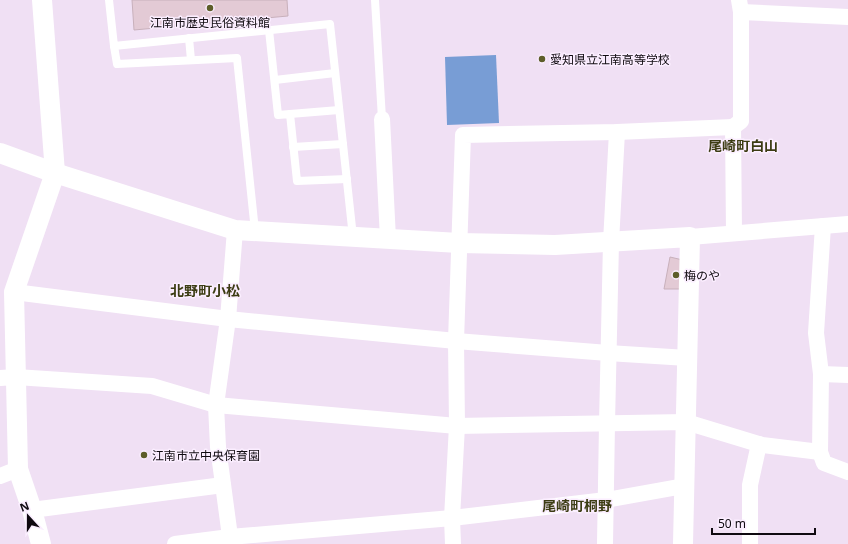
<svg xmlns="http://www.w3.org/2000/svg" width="848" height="544" viewBox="0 0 848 544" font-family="'Noto Sans','Noto Sans JP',sans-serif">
	<rect width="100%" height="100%" fill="#f0e0f4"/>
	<!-- water -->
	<path fill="#789dd5" d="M496,55L499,123L447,125L445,57Z"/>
	<!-- building -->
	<g fill="#e3cad5" stroke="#c8b0bb">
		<path d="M132,0H287L288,16L134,30Z"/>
		<path d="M670,257L687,261L683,289H664Z"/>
	</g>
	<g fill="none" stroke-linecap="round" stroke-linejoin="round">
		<!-- service -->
		<g stroke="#fff" stroke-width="8">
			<path d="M109,0L114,46L330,24L353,237"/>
			<path d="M375,0L382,119"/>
			<path d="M269,30L278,115L290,114L297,181L347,179"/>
			<path d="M189,38L191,60"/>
			<path d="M114,46L117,64L237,58L255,231"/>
			<path d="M275,80L335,73"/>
			<path d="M290,114L339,110"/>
			<path d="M293,147L343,144"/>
		</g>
		<!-- minor -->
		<g stroke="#fff" stroke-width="16">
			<path d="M741,12L848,17"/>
			<path d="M382,119L388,239"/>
			<path d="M823,226L816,333L821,374L820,452L824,463L848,472"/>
			<path d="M734,233L733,127L741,121V12L739,0"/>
			<path d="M690,237L848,224"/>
			<path d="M14,292L228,319L456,341L608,353L687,358"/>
			<path d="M821,374L848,375"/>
			<path d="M0,378L16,377L152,386L216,405L457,426L686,422L762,445L820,452"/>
			<path d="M0,476L18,469"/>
			<path d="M32,510L223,485"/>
			<path d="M175,544L230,537L452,518L606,500L684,486"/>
			<path d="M231,544L218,447L216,405L228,319L235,230"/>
			<path d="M453,544L452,518L457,426L456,341L463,135L617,132L733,127"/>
			<path d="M605,544L607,424L611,242L617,132"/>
			<path d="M750,544V485L759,444"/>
		</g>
		<!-- tertiary -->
		<g stroke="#fff" stroke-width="20">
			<path d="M0,153L55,173L235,230L459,243L555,245L690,237L683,544"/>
			<path d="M41,544L32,510L18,469L14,292L55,173L42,0"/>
		</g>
	</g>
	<!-- markers -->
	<g fill="#5d5d29" stroke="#fbeeff" stroke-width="1.5">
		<circle cx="210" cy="8" r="4"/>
		<circle cx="542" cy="59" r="4"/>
		<circle cx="676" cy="275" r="4"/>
		<circle cx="144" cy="455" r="4"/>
	</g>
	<g text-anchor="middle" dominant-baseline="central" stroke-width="3" stroke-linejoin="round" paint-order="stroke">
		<!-- poi labels -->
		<g font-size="12" fill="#0f0a10" stroke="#fbeeff" text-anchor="start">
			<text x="210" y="22" text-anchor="middle">江南市歴史民俗資料館</text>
			<text x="550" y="59">愛知県立江南高等学校</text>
			<text x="684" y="275">梅のや</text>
			<text x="152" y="455">江南市立中央保育園</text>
		</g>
		<!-- quarter labels -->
		<g font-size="14" font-weight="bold" fill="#3c3c13" stroke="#fbeeff">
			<text x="743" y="145">尾崎町白山</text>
			<text x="205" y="290">北野町小松</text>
			<text x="577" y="505">尾崎町桐野</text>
		</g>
	</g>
	<!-- north arrow -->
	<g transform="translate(28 516) rotate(339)" stroke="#fbeeff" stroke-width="3" paint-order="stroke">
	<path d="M0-3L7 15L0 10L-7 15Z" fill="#0f0a10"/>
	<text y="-6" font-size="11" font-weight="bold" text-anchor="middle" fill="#0f0a10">N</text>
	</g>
	<!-- scale -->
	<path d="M712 528v6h103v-6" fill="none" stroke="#0f0a10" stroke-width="2"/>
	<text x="718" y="528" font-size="12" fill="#0f0a10" stroke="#fbeeff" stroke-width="3" paint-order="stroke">50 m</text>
</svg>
